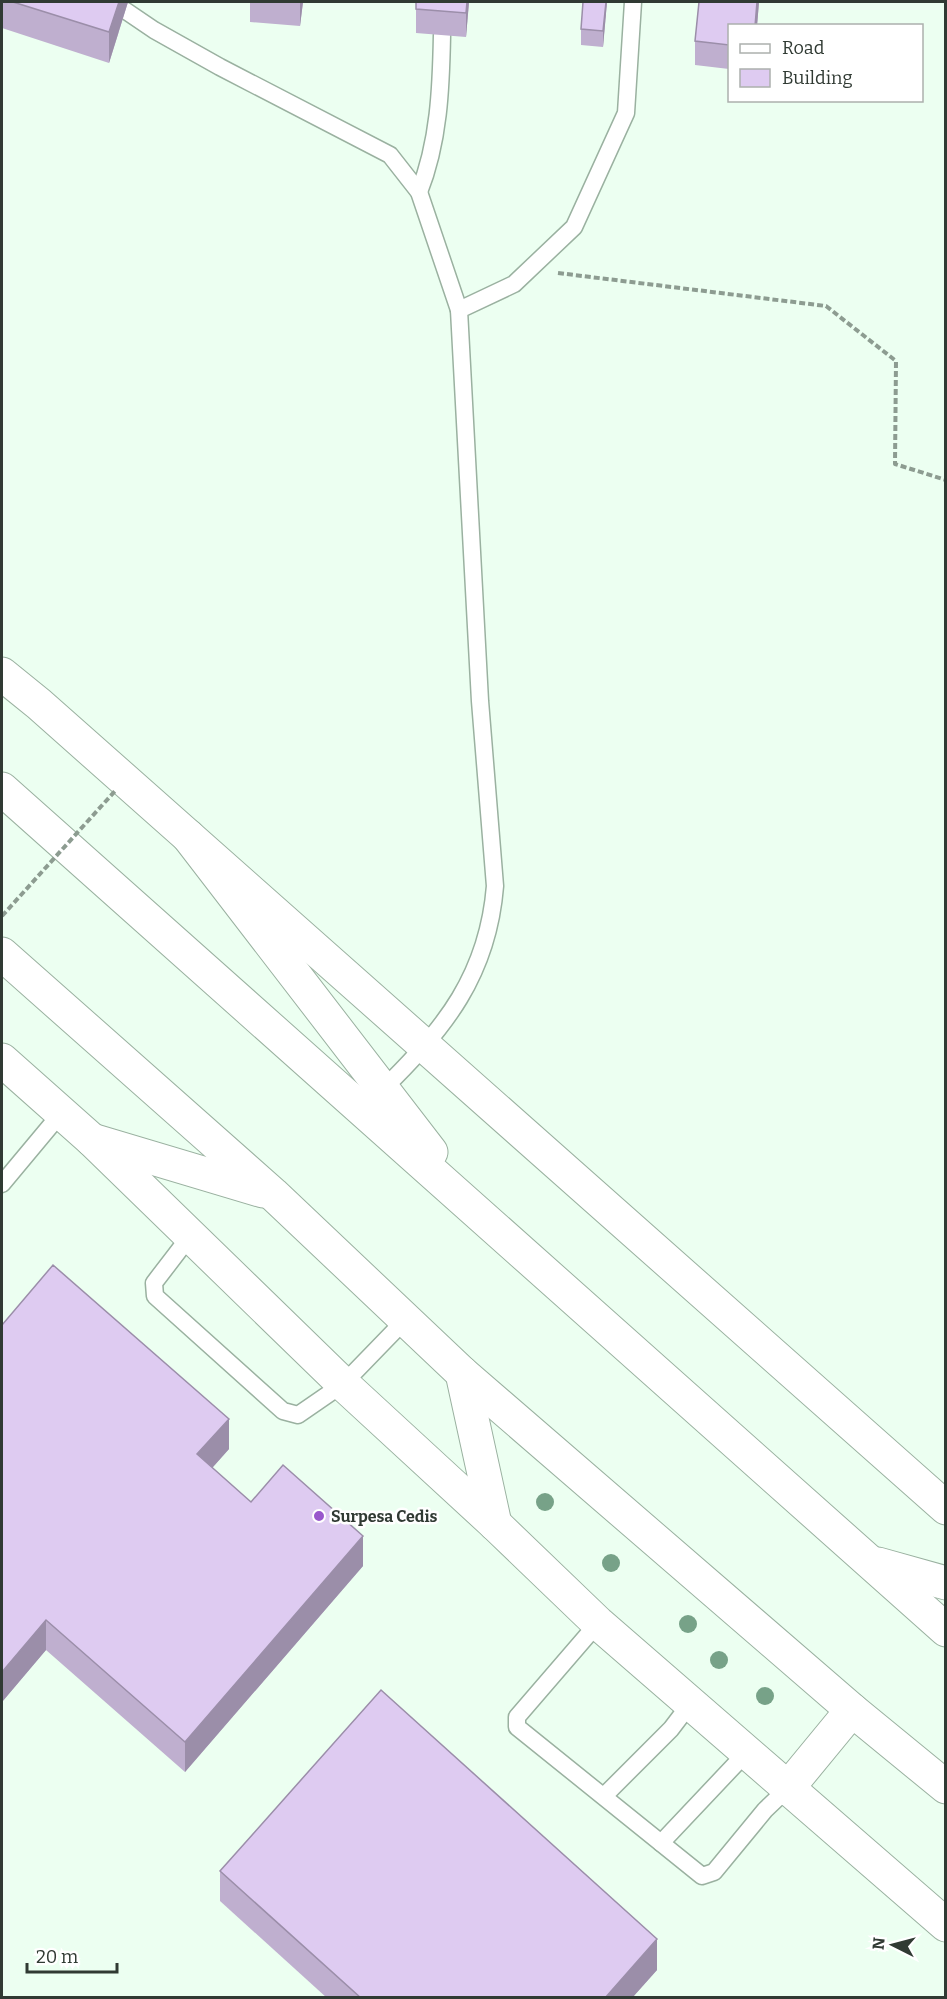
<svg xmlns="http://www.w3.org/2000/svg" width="947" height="1999" viewBox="0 0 947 1999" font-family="Bitter,serif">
	<rect width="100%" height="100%" fill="#ecfff1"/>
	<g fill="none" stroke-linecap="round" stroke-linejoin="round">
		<!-- service casing -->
		<g stroke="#9ab1a0" stroke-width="19">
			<g id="service">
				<path d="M126,11L154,30L220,67L390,155L419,192L459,310"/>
				<path d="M419,192C439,142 441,88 442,35"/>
				<path d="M383,1089C445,1029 488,974 495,886L480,701L459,310L514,284L574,227L626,113L633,2"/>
				<path d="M2,1184L62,1112"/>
				<path d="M190,1236L154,1283L155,1296L283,1411L298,1415L343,1384L406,1319"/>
				<path d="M598,1623L517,1717V1727L702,1876L714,1872L765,1810L787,1789"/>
				<path d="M604,1796L671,1729L690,1704"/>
				<path d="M661,1843L746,1753"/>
			</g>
		</g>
		<!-- secondary casing -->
		<g stroke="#9ab1a0" stroke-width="35">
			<g id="secondary">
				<path d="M2,674L39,704L946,1508"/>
				<path d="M2,1060L92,1140L343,1384L495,1524L598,1623L946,1925"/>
			</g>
		</g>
		<!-- trunk casing -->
		<g stroke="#9ab1a0" stroke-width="35">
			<g id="trunk">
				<path d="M2,789L946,1630"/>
				<path d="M188,836L431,1152"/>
				<path d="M2,954L273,1194L462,1373L852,1710L946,1787"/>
				<path d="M92,1140L263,1191"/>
				<path d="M462,1373L495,1524"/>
				<path d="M878,1564L946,1583"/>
				<path d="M787,1789L852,1710"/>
			</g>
		</g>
		<!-- path -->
		<path stroke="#8d9c91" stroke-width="4" stroke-dasharray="6 3" stroke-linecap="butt" d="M558,273L826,306L896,361L895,464L946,480"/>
		<!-- service -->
		<use href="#service" stroke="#fff" stroke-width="16"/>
		<!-- secondary -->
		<use href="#secondary" stroke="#fff" stroke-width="33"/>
		<!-- trunk -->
		<use href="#trunk" stroke="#fff" stroke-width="33"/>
		<!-- path-bridge -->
		<path stroke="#8d9c91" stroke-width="4" stroke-dasharray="6 3" stroke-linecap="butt" d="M2,916L115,791"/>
	</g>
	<!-- trees -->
	<g fill="#77a288">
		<circle cx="545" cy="1502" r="9"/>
		<circle cx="611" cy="1563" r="9"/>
		<circle cx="688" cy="1624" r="9"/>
		<circle cx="719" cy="1660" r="9"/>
		<circle cx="765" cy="1696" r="9"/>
	</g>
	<!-- wall -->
	<g fill="#bfafcf">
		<path d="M2,2H128L109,63L2,28Z"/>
		<path d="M250,2H303L300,26L250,22Z"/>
		<path d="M416,2H469L466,37L416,33Z"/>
		<path d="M583,2H607L603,47L581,45V29Z"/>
		<path d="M699,2H759L757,26H729V69L695,65V41Z"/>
		<path d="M53,1265L229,1449L212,1468L251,1502L363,1566L185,1772L46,1650L2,1702Z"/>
		<path d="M220,1871L657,1970L632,1998H327L220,1901Z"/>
	</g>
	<!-- shaded-wall -->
	<g fill="#9b8ea9">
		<path d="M119,2H128L109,63V32Z"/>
		<path d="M300,2H303L300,26Z"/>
		<path d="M467,2H469L466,37V13Z"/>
		<path d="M606,2H607L603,47V31Z"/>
		<path d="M757,2H759L757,26H755Z"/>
		<path d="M229,1419V1449L197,1485V1454Z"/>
		<path d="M363,1536V1566L185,1772V1742Z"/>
		<path d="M46,1620V1650L2,1702V1672Z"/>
		<path d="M657,1939V1970L632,1998H605Z"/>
	</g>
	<!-- building -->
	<g fill="#decbf1" stroke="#9b8ea9" stroke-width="1.5">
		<path d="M13,2H119L109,32Z"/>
		<path d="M416,2H467L466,13L416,9Z"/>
		<path d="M583,2H606L603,31L581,29Z"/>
		<path d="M699,2H757L755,26H729V45L695,41Z"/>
		<path d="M53,1265L229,1419L197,1454L251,1502L283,1465L363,1536L185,1742L46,1620L2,1672V1325Z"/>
		<path d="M381,1690L657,1939L605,1998H361L220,1871Z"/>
	</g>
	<!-- markers -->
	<circle fill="#9957cc" stroke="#fff" stroke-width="2" cx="319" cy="1516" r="6"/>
	<g text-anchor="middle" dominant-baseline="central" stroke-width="5" stroke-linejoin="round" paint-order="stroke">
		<!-- poi labels -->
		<g font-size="16" font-weight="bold" fill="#303a33" stroke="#fff" text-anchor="start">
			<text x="331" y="1516">Surpesa Cedis</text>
		</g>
	</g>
	<!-- border -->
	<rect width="947" height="1999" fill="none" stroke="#303a33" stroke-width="6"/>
	<!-- legend -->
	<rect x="728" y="24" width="195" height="78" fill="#ffffff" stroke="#acb0ad" stroke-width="1.5"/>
	<rect x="740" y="44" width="30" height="9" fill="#ffffff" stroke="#acb0ad" stroke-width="1.5"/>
	<text x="782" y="54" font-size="18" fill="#303a33">Road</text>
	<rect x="740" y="69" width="30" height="18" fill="#decbf1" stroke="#acb0ad" stroke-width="1.5"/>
	<text x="782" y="84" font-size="18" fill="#303a33">Building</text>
	<!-- north arrow -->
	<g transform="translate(893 1945) rotate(276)" stroke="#ffffff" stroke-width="4.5" paint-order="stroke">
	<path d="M0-4.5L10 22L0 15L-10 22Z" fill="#303a33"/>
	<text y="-9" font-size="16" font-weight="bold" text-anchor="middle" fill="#303a33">N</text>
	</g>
	<!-- scale -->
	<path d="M27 1963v9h90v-9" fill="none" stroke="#303a33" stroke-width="3"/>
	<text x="36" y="1963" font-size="18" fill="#303a33" stroke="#ffffff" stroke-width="4.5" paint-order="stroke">20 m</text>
</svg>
